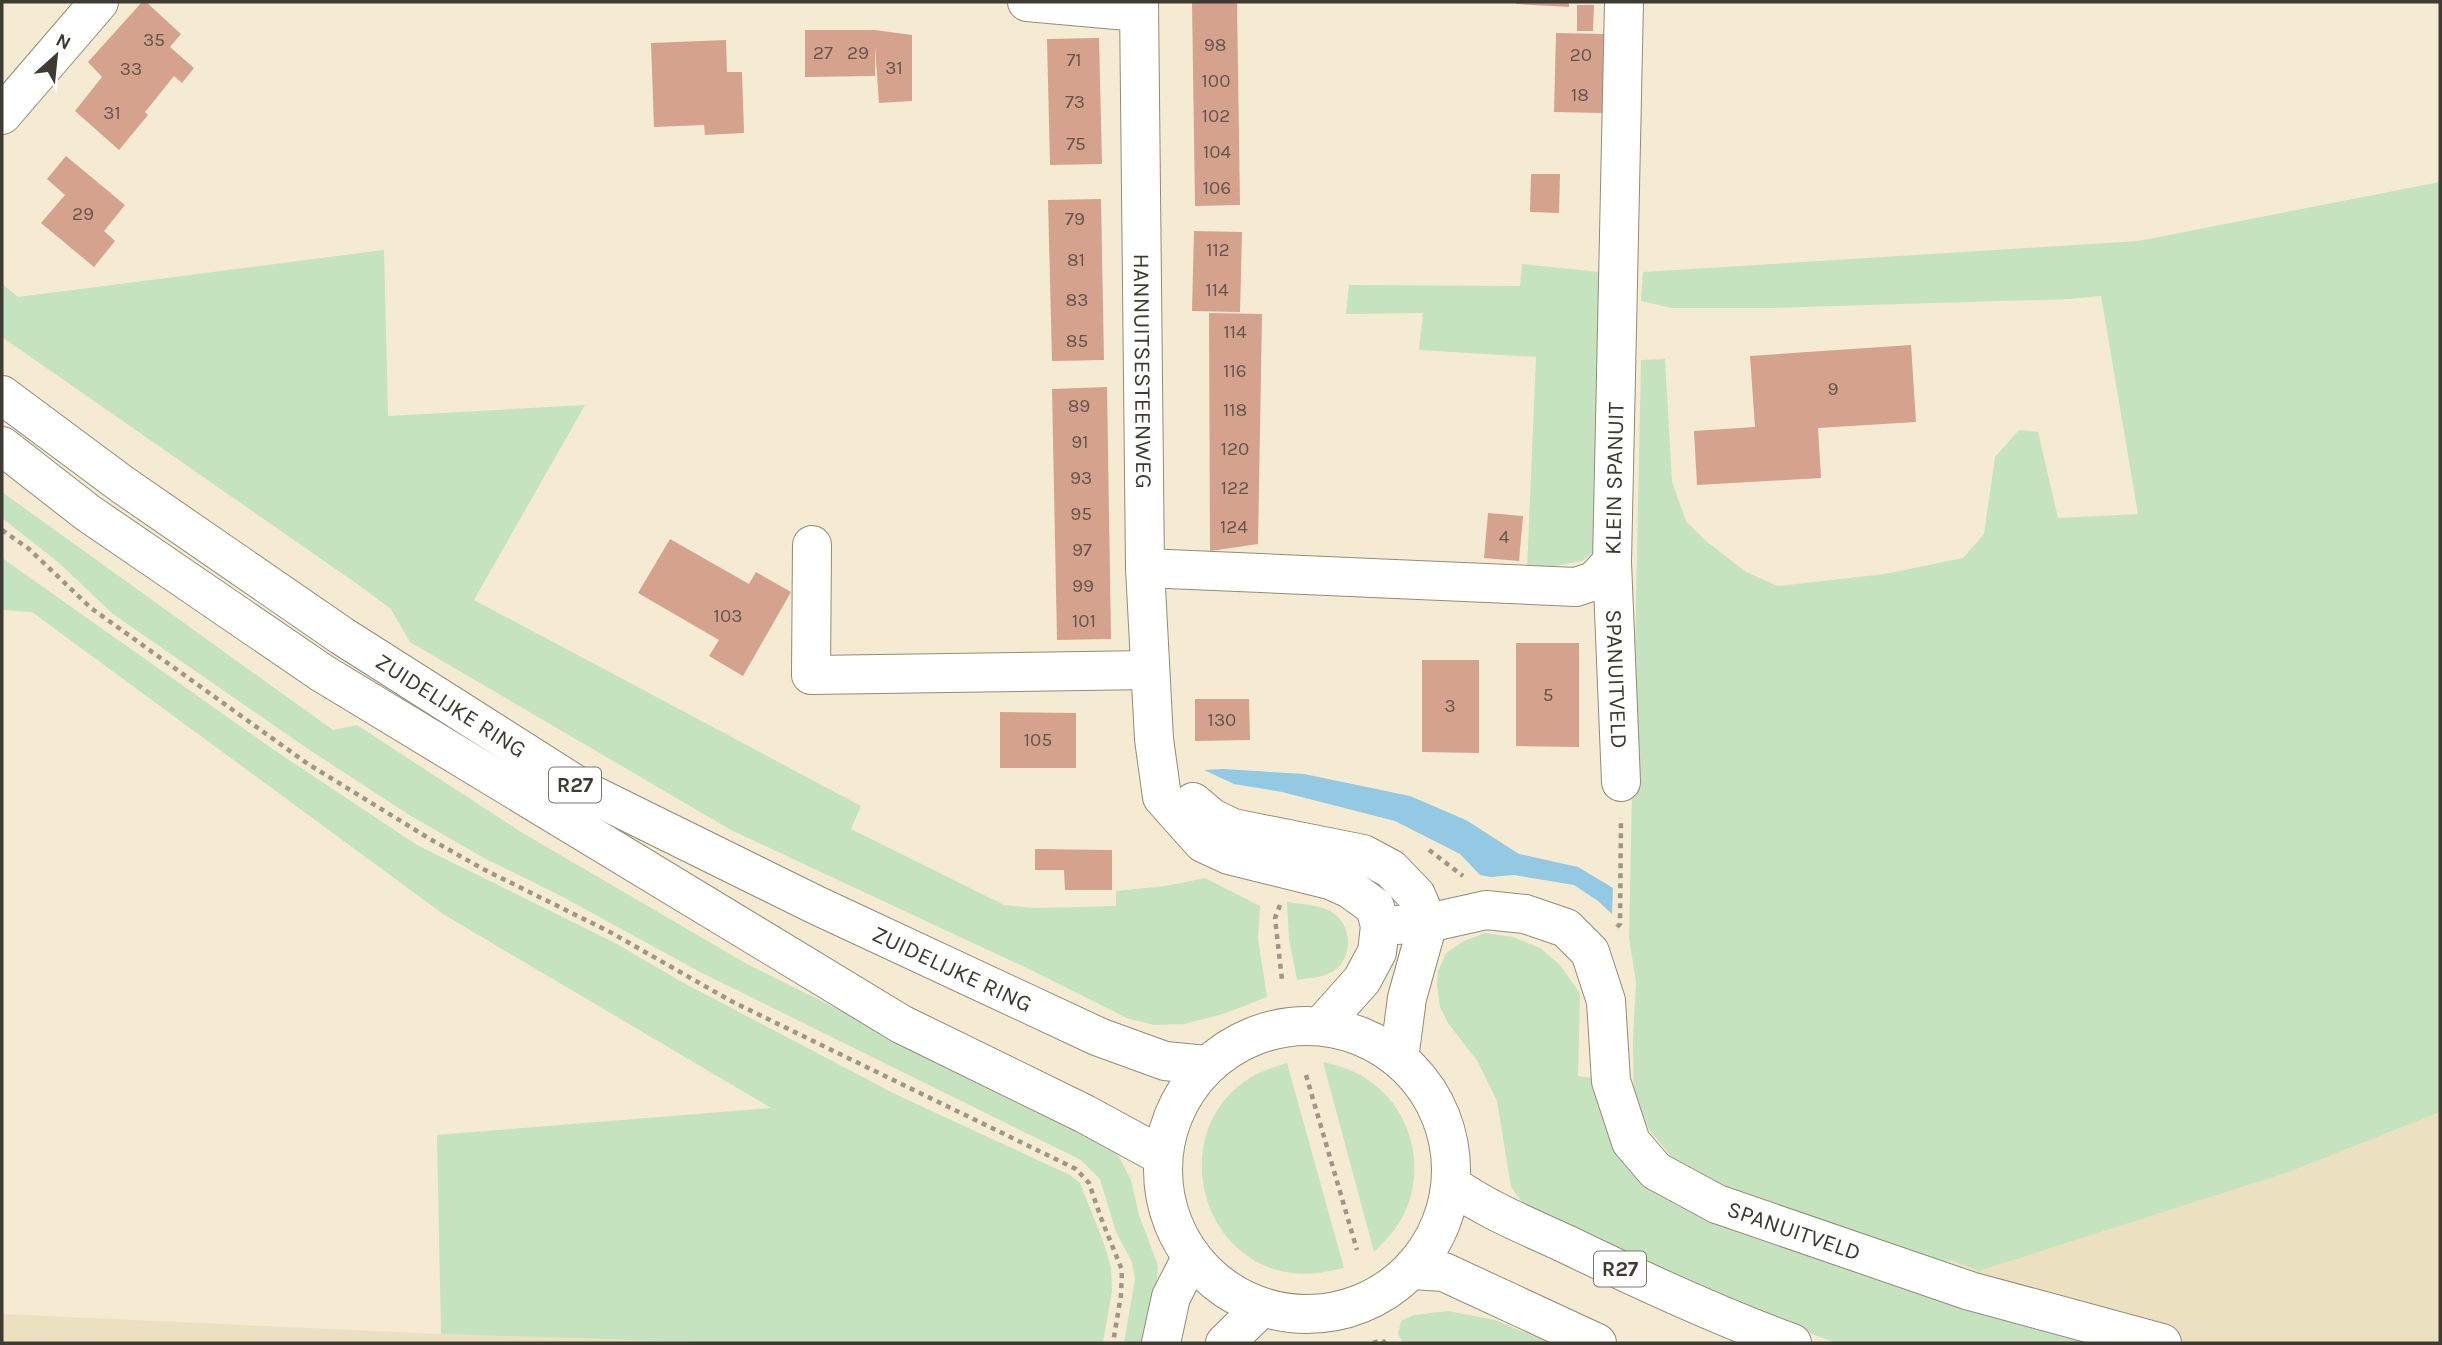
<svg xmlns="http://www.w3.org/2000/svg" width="2442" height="1345" viewBox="0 0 2442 1345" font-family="Karla,sans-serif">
	<rect width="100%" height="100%" fill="#f4ebd2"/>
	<!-- built -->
	<g fill="#ebe0c0">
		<path d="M2440,1112V1343H2113L1939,1265L1951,1260L1979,1271L2289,1172Z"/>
		<path d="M2,1314L441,1334L727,1343H2Z"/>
	</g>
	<!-- green -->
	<g fill="#c5e3be">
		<path d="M2440,182V1112L2289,1172L1979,1271L1951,1260L1939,1265L1858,1239L1684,1171L1650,1131L1634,1097L1633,1041L1636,982L1629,938L1641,360L1665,359L1672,482L1686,521L1706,541L1746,572L1778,586L1885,574L1963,558L1984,534L1995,457L2019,430L2038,432L2058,518L2138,514L2101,296L2070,299L1772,308H1672L1641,301L1643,272L2138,241Z"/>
		<path d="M384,250L388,416L585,405L474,600L861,806L851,829L1004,905L1036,908L1116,906V891L1166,886L1205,878L1260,906L1258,939L1267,997L1223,1014L1184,1024L1154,1025L1127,1018L1033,971L731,830L410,642L391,609L360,586L2,337V284L18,297Z"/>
		<path d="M1522,264L1610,273L1601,546L1582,561L1527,571L1536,357L1419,350L1423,313L1346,314L1349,285L1520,286Z"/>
		<path d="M2,492L333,730L357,725L521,832L747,964L1105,1142L1119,1157L1131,1180L1139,1215L1158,1266L1156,1289L1142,1343H1124L1135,1279L1132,1262L1116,1232L1100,1179L1081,1160L702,973L561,896L484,858L411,816L311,751L113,614L58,562L2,518Z"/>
		<path d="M2,558L277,752L417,845L617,944L680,981L895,1094L1070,1175L1080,1183L1103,1241L1111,1267L1112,1291L1103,1343H727L441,1334L437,1135L771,1108L443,914L32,612L2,610Z"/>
		<path d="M1287,902C1300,904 1319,905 1330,911C1354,924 1354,961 1330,973C1320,978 1307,978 1297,980L1289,939Z"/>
		<path d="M1485,933L1513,937L1540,948L1560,965L1580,993L1578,1076L1596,1078L1633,1167L2113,1343H1836L1752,1311L1683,1280L1523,1203L1511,1187L1497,1101L1478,1062L1448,1023L1440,1007L1437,985L1438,971L1446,953L1464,941Z"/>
		<path d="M1323,1062C1339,1066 1354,1070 1368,1080C1411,1108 1427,1168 1404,1214C1397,1229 1386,1240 1374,1252Z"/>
		<path d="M1287,1063L1344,1268C1319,1274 1296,1277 1271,1268C1194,1241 1176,1130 1244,1082C1257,1072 1272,1068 1287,1063Z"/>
		<path d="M1448,1311L1495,1320L1550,1343H1403L1398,1334L1401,1321L1414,1315Z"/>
	</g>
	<!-- water -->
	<path fill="#94c9e3" d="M1224,769L1304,774L1410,796L1466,820L1519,854L1578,867L1613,888L1612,914L1598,901L1574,885L1514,875L1491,877L1480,875L1460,854L1395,821L1282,792L1234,784L1204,770Z"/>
	<!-- building -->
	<g fill="#d5a28e">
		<path d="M142,2H146L181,34L170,47L194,68L182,83L174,76L145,112L148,115L119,150L75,111L102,77L88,62Z"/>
		<path d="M1192,2H1237L1240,205L1195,206Z"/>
		<path d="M1516,2H1569V7L1516,4Z"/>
		<path d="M1577,5H1594L1593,31H1577Z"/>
		<path d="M805,30H875L912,35V101L879,103L875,46V76L805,77Z"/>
		<path d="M1556,33L1607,34L1605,113L1554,112Z"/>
		<path d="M1099,38L1102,164L1050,165L1047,39Z"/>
		<path d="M726,40L727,72H742L744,133L705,135L704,125L654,127L651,43Z"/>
		<path d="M66,156L125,205L104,231L115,241L94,267L41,223L65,195L47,179Z"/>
		<path d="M1531,174H1560L1559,213L1530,212Z"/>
		<path d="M1101,199L1104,360L1052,361L1048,200Z"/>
		<path d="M1194,231L1242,232L1240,312L1192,311Z"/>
		<path d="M1209,313L1262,314L1258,544L1210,551Z"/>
		<path d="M1911,345L1916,422L1818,428L1821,478L1697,485L1694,431L1755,427L1750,356Z"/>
		<path d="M1107,387L1111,639L1057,640L1052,389Z"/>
		<path d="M1488,513L1523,516L1519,561L1484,558Z"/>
		<path d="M670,539L749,584L756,572L791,592L743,676L709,656L719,640L638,593Z"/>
		<path d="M1516,643H1579V747L1516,746Z"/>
		<path d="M1422,660H1479V753L1422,752Z"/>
		<path d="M1195,699H1249L1250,740L1195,741Z"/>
		<path d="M1000,712L1076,713V768H1000Z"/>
		<path d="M1035,849L1112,850V890H1065L1064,870H1035Z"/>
	</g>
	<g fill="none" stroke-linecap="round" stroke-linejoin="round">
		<!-- minor casing -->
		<g stroke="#938b75" stroke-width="40">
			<g id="minor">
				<path d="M1027,2L1139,12"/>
				<path id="s1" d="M1139,2L1145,568L1154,739L1162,797L1203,843L1229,855L1330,880L1350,889L1375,907L1380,926L1377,952L1362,980L1321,1026"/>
				<path d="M2,115L99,2"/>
				<path d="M812,545L811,675L1150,670"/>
				<path id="s2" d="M1612,562L1621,782"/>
				<path id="s3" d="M1145,568L1576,587L1594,581L1612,562L1624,2"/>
				<path d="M1193,802L1212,818L1233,828L1363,854L1391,869L1416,895L1428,923L1407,998L1399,1059"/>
				<path id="s4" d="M1380,926L1428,923L1486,910L1525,914L1566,928L1590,952L1606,1001L1611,1081L1631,1142L1656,1171L1717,1204L1970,1291L2162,1343"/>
			</g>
		</g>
		<!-- major casing -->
		<g stroke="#938b75" stroke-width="40">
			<g id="major">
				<path d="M1161,1343L1171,1297L1191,1258"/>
				<path d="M1225,1343L1261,1308"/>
			</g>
		</g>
		<!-- highway casing -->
		<g stroke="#938b75" stroke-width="40">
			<g id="highway">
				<path id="s5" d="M2,395L123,485L342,636L589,793L816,905L1099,1037L1165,1061L1206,1065"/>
				<path d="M2,446L88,513L322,673L901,1024L1085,1114L1162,1156"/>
				<circle cx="1307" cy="1170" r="144"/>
				<path d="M1452,1185C1487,1210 1527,1226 1566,1244C1640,1280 1715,1315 1792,1343"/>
				<path d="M1412,1270L1444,1272L1597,1343"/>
			</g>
		</g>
		<!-- path -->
		<g stroke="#9e9786" stroke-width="4.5" stroke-dasharray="5 5" stroke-linecap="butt">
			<path d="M2,530L29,549L91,608L308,764L430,839L483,869L610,932L731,1001L1076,1169L1089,1183L1101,1218L1122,1270L1121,1295L1113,1343"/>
			<path d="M1429,850L1463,876"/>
			<path d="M1280,905L1275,918L1282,980"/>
			<path d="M1617,927L1620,924L1621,818"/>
			<path d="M1306,1075L1357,1250"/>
			<path d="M1373,1343L1382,1340L1385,1343"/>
		</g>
		<!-- minor -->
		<use href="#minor" stroke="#fff" stroke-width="38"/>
		<!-- major -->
		<use href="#major" stroke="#fff" stroke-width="38"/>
		<!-- highway -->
		<use href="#highway" stroke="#fff" stroke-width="38"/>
	</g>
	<g text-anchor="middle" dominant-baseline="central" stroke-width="6" stroke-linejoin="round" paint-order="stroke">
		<!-- number labels -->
		<g font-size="19" fill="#645549">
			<text x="154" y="40">35</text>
			<text x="1215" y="45">98</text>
			<text x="823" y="53">27</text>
			<text x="858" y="53">29</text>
			<text x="1581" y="55">20</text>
			<text x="1074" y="60">71</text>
			<text x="894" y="68">31</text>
			<text x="131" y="69">33</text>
			<text x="1216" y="81">100</text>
			<text x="1580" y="95">18</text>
			<text x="1075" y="102">73</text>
			<text x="112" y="113">31</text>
			<text x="1216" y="116">102</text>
			<text x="1076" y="144">75</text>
			<text x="1217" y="152">104</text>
			<text x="1217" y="188">106</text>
			<text x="83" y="214">29</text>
			<text x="1075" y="219">79</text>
			<text x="1218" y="250">112</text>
			<text x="1076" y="260">81</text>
			<text x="1217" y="290">114</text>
			<text x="1077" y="300">83</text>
			<text x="1235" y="332">114</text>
			<text x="1077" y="341">85</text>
			<text x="1235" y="371">116</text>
			<text x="1833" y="389">9</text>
			<text x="1079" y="406">89</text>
			<text x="1235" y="410">118</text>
			<text x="1080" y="442">91</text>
			<text x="1235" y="449">120</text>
			<text x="1081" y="478">93</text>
			<text x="1235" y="488">122</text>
			<text x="1081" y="514">95</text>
			<text x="1234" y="527">124</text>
			<text x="1504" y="537">4</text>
			<text x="1082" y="550">97</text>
			<text x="1083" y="586">99</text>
			<text x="728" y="616">103</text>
			<text x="1084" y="621">101</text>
			<text x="1548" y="695">5</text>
			<text x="1450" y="706">3</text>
			<text x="1222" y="720">130</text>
			<text x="1038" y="740">105</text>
		</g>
		<!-- shield labels -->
		<g fill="#fff" stroke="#797670" stroke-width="2">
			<rect x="549" y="767.5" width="52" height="35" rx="5"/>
			<rect x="1594" y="1251.5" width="52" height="35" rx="5"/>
		</g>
		<g font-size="21" font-weight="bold" fill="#3f3b32">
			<text x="575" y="785">R27</text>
			<text x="1620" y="1269">R27</text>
		</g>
		<!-- street labels -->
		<g font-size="23" fill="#3f3b32" stroke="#fff">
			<text stroke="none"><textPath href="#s1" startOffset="369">HANNUITSESTEENWEG</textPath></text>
			<text stroke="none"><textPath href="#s3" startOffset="560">KLEIN SPANUIT</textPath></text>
			<text stroke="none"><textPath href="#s2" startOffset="117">SPANUITVELD</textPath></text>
			<text stroke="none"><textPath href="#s5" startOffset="546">ZUIDELIJKE RING</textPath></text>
			<text stroke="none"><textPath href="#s5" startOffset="1113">ZUIDELIJKE RING</textPath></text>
			<text stroke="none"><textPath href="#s4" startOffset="609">SPANUITVELD</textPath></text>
		</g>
	</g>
	<!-- border -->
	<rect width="2442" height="1345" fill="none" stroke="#3f3b32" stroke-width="7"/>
	<!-- north arrow -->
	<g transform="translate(56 56) rotate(27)" stroke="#ffffff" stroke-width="5" paint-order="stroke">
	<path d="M0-5L12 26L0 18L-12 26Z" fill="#3f3b32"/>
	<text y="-10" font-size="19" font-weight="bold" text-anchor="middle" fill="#3f3b32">N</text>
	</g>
</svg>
